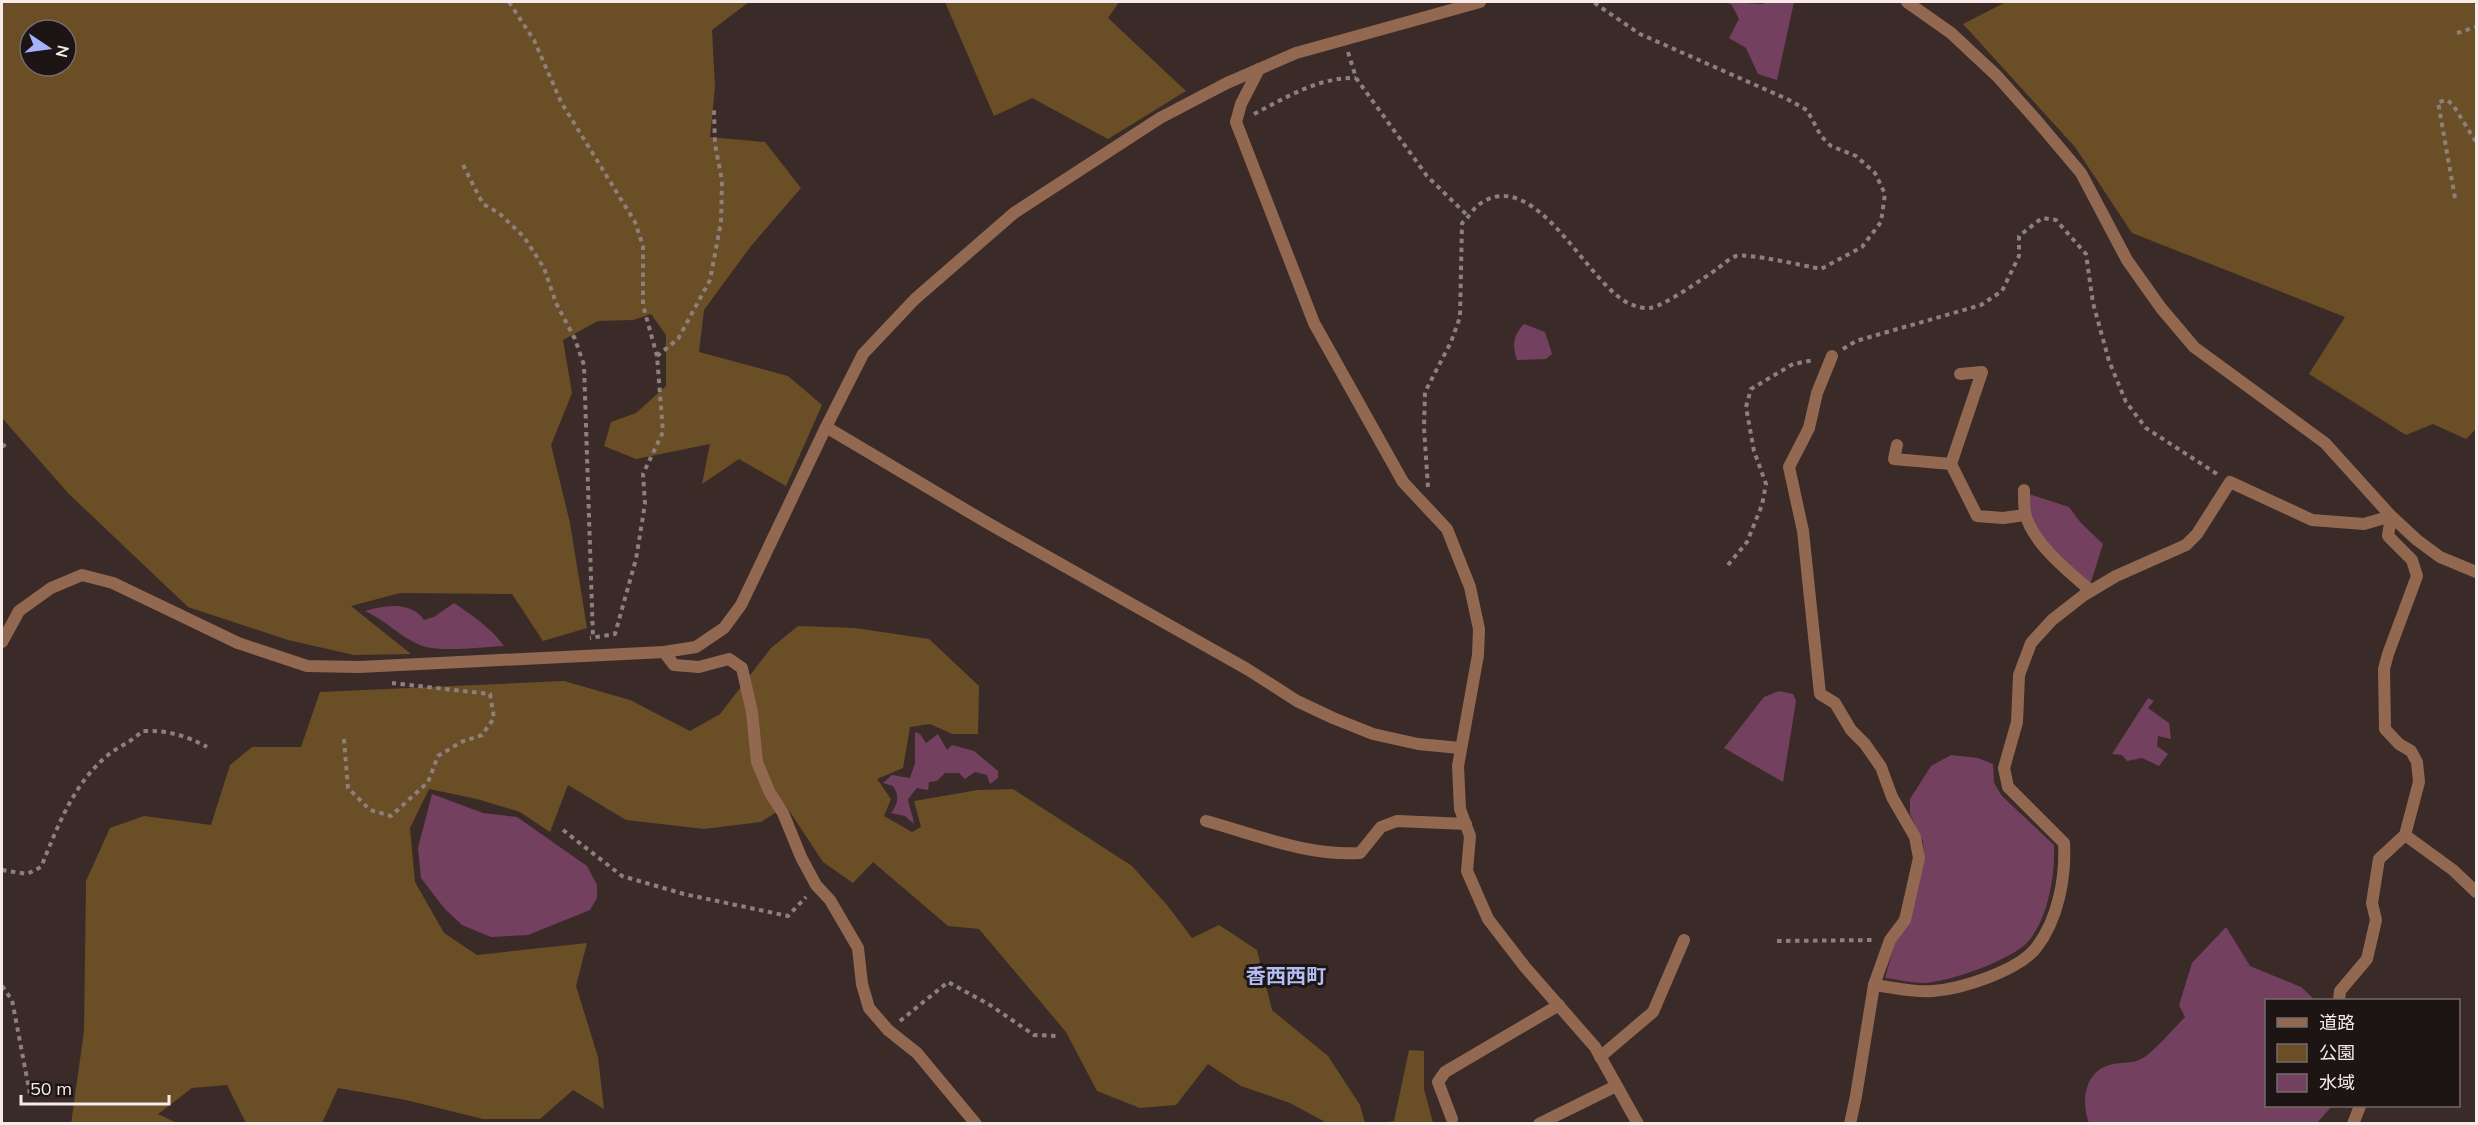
<svg xmlns="http://www.w3.org/2000/svg" width="2478" height="1125" viewBox="0 0 2478 1125" font-family="Mulish,'Noto Sans JP',sans-serif">
	<rect width="100%" height="100%" fill="#3b2b28"/>
	<!-- green -->
	<g fill="#6a4e25" fill-rule="evenodd">
		<path d="M2,2H749L712,30L715,87L710,137L765,142L801,188L751,246L704,310L699,352L788,376L822,405L786,486L739,459L702,484L710,444L636,459L604,446L611,422L636,413L666,386V335L651,314L633,320L598,321L563,340L572,393L551,445L570,523L587,628L543,641L512,594L400,593L351,606L411,654L354,655L288,640L188,607L69,494L2,418ZM30,30H66V66H30Z"/>
		<path d="M945,2H1119L1108,18L1186,91L1108,139L1032,98L994,116Z"/>
		<path d="M2006,2H2472L2476,5V429L2466,439L2433,424L2406,435L2309,374L2345,317L2132,233L2075,147L1963,24Z"/>
		<path d="M798,626L855,628L929,639L979,686L978,734H952L930,724L910,727L903,768L877,779L891,799L884,816L912,832L921,827L914,801L978,790L1013,789L1132,866L1167,905L1192,938L1219,925L1257,950L1272,1010L1328,1056L1360,1105L1365,1123H1327L1290,1103L1241,1086L1208,1064L1176,1105L1140,1108L1097,1091L1066,1032L979,929L948,926L873,862L853,883L823,862L786,806L761,822L704,829L626,820L568,785L550,832L520,812L477,799L429,789L410,828L415,882L444,933L477,955L587,943L576,986L598,1057L604,1109L573,1090L540,1119H483L406,1100L338,1088L322,1123H246L227,1085L192,1088L158,1114L177,1123L71,1124L84,1031L86,881L110,828L144,816L211,825L230,765L252,747H301L320,692L564,681L630,700L690,731L720,714L771,648Z"/>
		<path d="M1409,1050L1424,1051V1089L1433,1123H1381L1394,1121Z"/>
	</g>
	<!-- water -->
	<g fill="#74405f">
		<path d="M1726,2L1763,4L1767,2H1794L1777,80L1758,74L1746,48L1729,38L1739,19L1732,5Z"/>
		<path d="M1524,324L1545,332L1552,354L1546,359L1517,360C1512,345 1513,336 1524,324Z"/>
		<path d="M2029,494L2069,507L2081,523L2103,544L2090,585L2039,536L2030,516Z"/>
		<path d="M454,603C473,616 490,627 504,646C481,647 440,653 420,645C399,636 385,620 365,611C385,605 411,601 424,620L434,617Z"/>
		<path d="M1779,691L1793,694L1796,701L1783,782L1724,748L1764,697Z"/>
		<path d="M2148,698L2154,701L2148,708L2169,723L2171,739L2158,736L2157,746L2168,754L2159,766L2142,758L2127,761L2122,755L2112,754Z"/>
		<path d="M915,732L920,734L926,743L938,734L947,750L952,745L974,751L998,771V778L990,784L987,775L975,772L965,779L959,773H945L937,781L929,782L928,790L917,788L908,799C909,808 913,815 914,824L905,816L891,813C898,804 900,796 893,786L883,783L892,775L910,778L915,763Z"/>
		<path d="M1951,755L1978,758L1993,764L1994,783L2002,796L2054,845C2055,875 2049,913 2031,938C2017,959 1947,983 1922,983C1910,983 1897,979 1885,978L1895,942L1908,925L1924,861L1923,842L1910,814V799L1931,766Z"/>
		<path d="M432,794L483,813L517,817L587,866L597,885V898L590,910L528,935L491,937L462,925L444,908L421,878L418,848Z"/>
		<path d="M2226,927L2250,966L2301,987L2315,1000H2266V1106H2332L2317,1123H2089C2081,1102 2084,1073 2109,1065C2119,1062 2133,1064 2141,1059C2151,1055 2176,1026 2185,1017L2179,1005L2192,963Z"/>
	</g>
	<g fill="none" stroke-linecap="round" stroke-linejoin="round">
		<!-- path -->
		<g stroke="#8d7f7c" stroke-width="4" stroke-dasharray="4.5 4.5" stroke-linecap="butt">
			<path d="M509,2L534,40L561,102L635,222L643,246V305L657,356L663,432L643,474L645,504L636,559L615,634L590,638"/>
			<path d="M2457,33L2476,27"/>
			<path d="M1348,52L1356,78L1427,176L1469,217"/>
			<path d="M1254,114C1287,97 1319,77 1356,78"/>
			<path d="M463,165L483,204L499,213L524,237L544,268L556,303L575,339L584,365L593,638"/>
			<path d="M2455,198L2438,102L2447,100L2453,105L2476,142"/>
			<path d="M1843,349L1856,341L1981,305L2002,291L2019,256V236L2042,218L2056,220L2086,254L2093,303L2109,361L2126,402L2146,428L2217,474"/>
			<path d="M657,356L678,339L710,280L721,222L722,181L715,144L714,110"/>
			<path d="M2,447L7,443"/>
			<path d="M1428,487L1424,428L1425,392L1451,342L1460,317L1462,223C1468,218 1472,211 1477,206C1536,159 1590,292 1633,305C1637,307 1646,309 1650,308C1664,306 1704,278 1717,269C1722,265 1730,258 1736,256C1749,253 1805,266 1821,269L1862,247L1881,222L1885,194L1875,173L1856,156L1831,146L1821,136L1807,110L1787,99L1640,34L1593,2"/>
			<path d="M1728,565L1747,542L1762,505L1766,484L1754,451L1746,407L1751,389L1793,364L1814,360"/>
			<path d="M344,739L348,788L370,810L391,816L428,782L438,756L461,742L482,735L494,718L490,694L392,683"/>
			<path d="M563,830L622,876L684,894L788,916L806,897"/>
			<path d="M2,870L27,874L41,867C58,826 73,784 108,755C119,746 132,742 142,731C167,730 185,735 207,747"/>
			<path d="M1777,941L1875,940"/>
			<path d="M2,986L12,1000L30,1094"/>
			<path d="M900,1021L948,982L990,1005L1034,1035L1056,1036"/>
		</g>
		<!-- street -->
		<g stroke="#926950" stroke-width="12">
			<path d="M1907,2L1951,33L1997,76L2038,122L2081,173L2127,260L2161,308L2194,347L2325,443L2391,516L2417,540L2440,557L2476,572"/>
			<path d="M1259,69L1241,104L1236,122L1314,323L1403,482L1447,529L1470,587L1479,629L1478,655L1458,766L1460,809L1470,836L1467,871L1488,919L1525,967L1595,1047L1638,1124"/>
			<path d="M1832,356L1817,393L1809,428L1789,467L1803,531L1820,694L1835,703L1851,730L1865,744L1881,767L1892,797L1915,837L1919,858L1905,920L1890,940L1874,985L1856,1096L1850,1124"/>
			<path d="M1960,374L1982,372L1951,464L1977,516L2003,518L2025,515"/>
			<path d="M826,427L986,522L1247,669L1297,701L1333,718L1373,734L1418,744L1460,748"/>
			<path d="M1897,445L1894,459L1951,464"/>
			<path d="M2024,490C2024,497 2024,506 2025,513C2032,543 2069,572 2091,591"/>
			<path d="M2,642L19,611L51,588L82,575L113,583L238,643L307,666L359,667L664,652L696,647L724,628L741,605L826,427L863,354L915,299L1014,213L1160,118L1227,83L1296,53L1480,2"/>
			<path d="M664,652L674,665L699,667L729,659L742,668L752,712L757,762L770,793L783,813L801,857L816,885L830,900L858,948L862,984L869,1008L888,1030L917,1053L976,1124"/>
			<path d="M1206,821C1257,835 1307,856 1360,853L1381,827L1397,821L1466,824"/>
			<path d="M2405,835L2453,870L2476,892"/>
			<path d="M1874,985C1892,987 1914,993 1933,991C1961,989 2018,971 2036,948C2058,920 2066,877 2064,843L2008,787L2004,768L2017,722L2019,675L2031,643L2052,620L2084,595L2116,576L2186,545L2197,534L2230,482L2312,520L2364,524L2391,516L2388,536L2412,560L2417,576L2388,654L2384,669L2385,729L2399,744L2411,751L2417,762L2419,782L2405,835L2379,859L2372,903L2376,920L2367,959L2340,991L2339,1000"/>
			<path d="M1600,1057L1653,1012L1684,940"/>
			<path d="M1452,1119L1438,1082L1445,1072L1559,1005"/>
			<path d="M1539,1124L1616,1086"/>
			<path d="M2353,1124L2360,1106"/>
		</g>
	</g>
	<g text-anchor="middle" dominant-baseline="central" stroke-width="6" stroke-linejoin="round" paint-order="stroke">
		<!-- quarter labels -->
		<g font-size="20" font-weight="bold" fill="#b2bdf5" stroke="#1d1514">
			<text x="1286" y="975">香西西町</text>
		</g>
	</g>
	<!-- border -->
	<rect width="2478" height="1125" fill="none" stroke="#f6ebe9" stroke-width="6"/>
	<!-- legend -->
	<rect x="2265" y="999" width="195" height="108" fill="#1d1514" stroke="#746b69" stroke-width="1.5"/>
	<rect x="2277" y="1018" width="30" height="9" fill="#926950" stroke="#746b69" stroke-width="1.5"/>
	<text x="2319" y="1029" font-size="18" fill="#f6ebe9">道路</text>
	<rect x="2277" y="1044" width="30" height="18" fill="#6a4e25" stroke="#746b69" stroke-width="1.5"/>
	<text x="2319" y="1059" font-size="18" fill="#f6ebe9">公園</text>
	<rect x="2277" y="1074" width="30" height="18" fill="#74405f" stroke="#746b69" stroke-width="1.5"/>
	<text x="2319" y="1089" font-size="18" fill="#f6ebe9">水域</text>
	<!-- north arrow -->
	<g transform="translate(48 48) rotate(103)"><circle r="28" fill="#1d1514" stroke="#746b69" stroke-width="1.5"/>
	<path d="M0-4.5L10 22L0 15L-10 22Z" fill="#a4b1fc"/>
	<text y="-9" font-size="16" font-weight="bold" text-anchor="middle" fill="#f6ebe9">N</text>
	</g>
	<!-- scale -->
	<path d="M21 1095v9h148v-9" fill="none" stroke="#f6ebe9" stroke-width="3"/>
	<text x="30" y="1095" font-size="18" fill="#f6ebe9" stroke="#1d1514" stroke-width="4.5" paint-order="stroke">50 m</text>
</svg>
